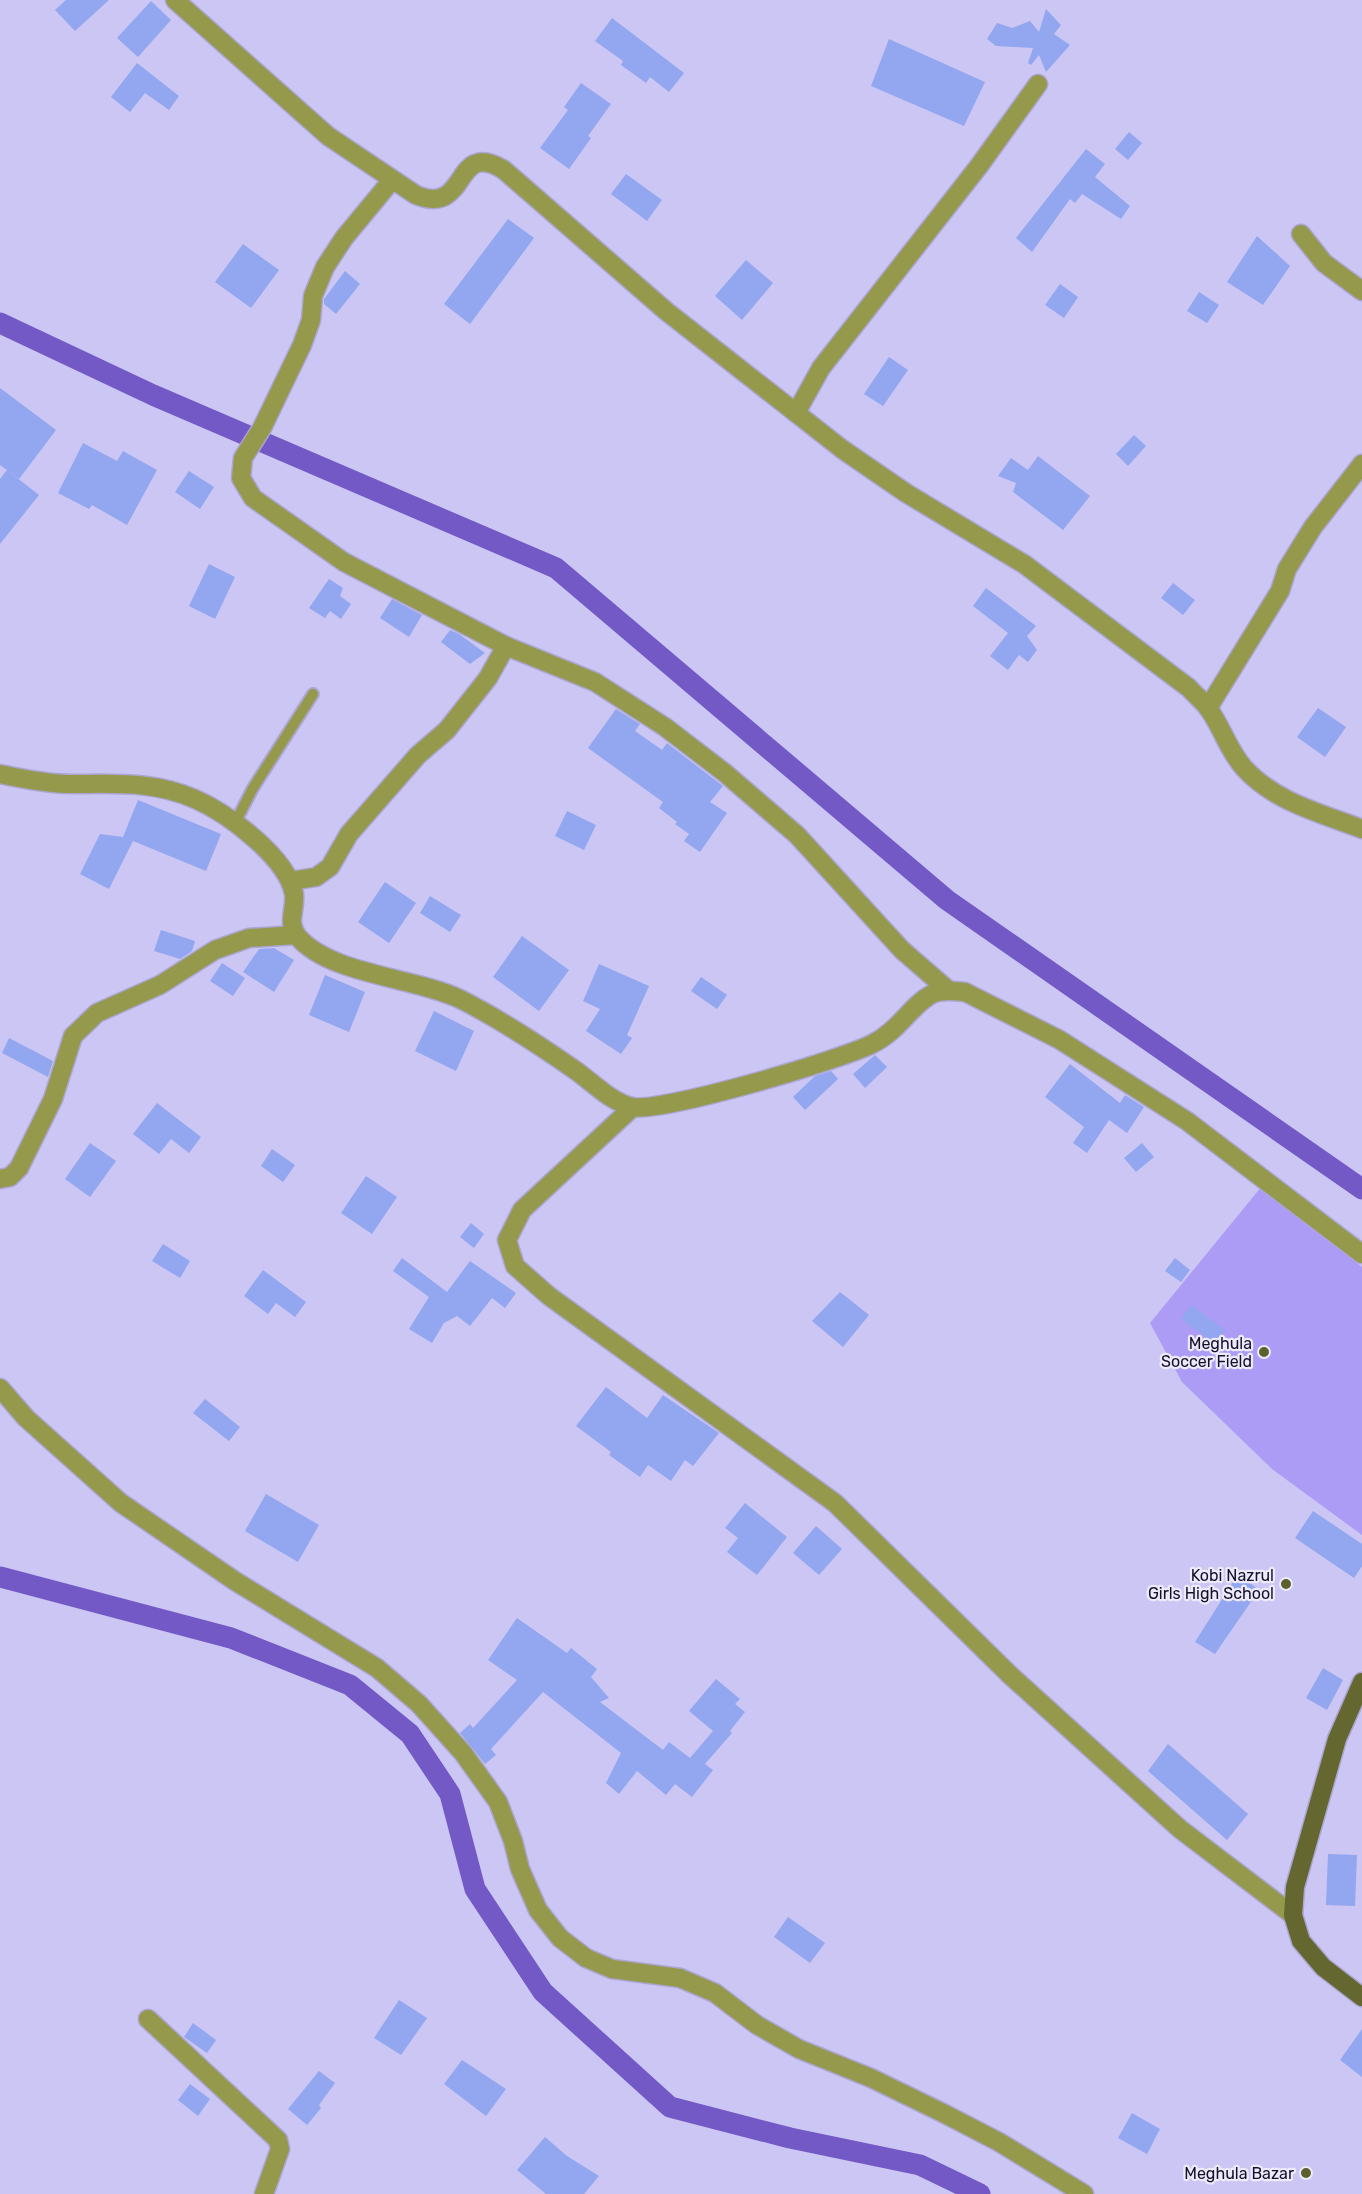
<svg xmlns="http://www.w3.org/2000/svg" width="1362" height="2194" viewBox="0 0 1362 2194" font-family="Rubik,sans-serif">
	<rect width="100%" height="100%" fill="#ccc6f4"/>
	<!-- green -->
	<path fill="#ac9cf5" d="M1262,1186L1362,1267V1535L1272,1469L1182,1382L1150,1323Z"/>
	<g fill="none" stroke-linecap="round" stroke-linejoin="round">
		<!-- canal -->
		<g stroke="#7359c6" stroke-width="21">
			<path d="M0,323L153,395L556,568L947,900L1362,1189"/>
			<path d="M0,1577L231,1638L350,1685L410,1734L450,1794L475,1889L543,1992L670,2107L790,2138L920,2165L980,2194"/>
		</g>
	</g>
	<!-- building -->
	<g fill="#92a7ef">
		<path d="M66,0H109L75,31L55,10Z"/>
		<path d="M151,1L171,20L138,57L117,38Z"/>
		<path d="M1046,9L1061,25L1054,34L1070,45L1046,72L1039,55L1031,65L1028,63L1033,48L996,46L987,39L997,23L1012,28L1030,21L1039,32Z"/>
		<path d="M612,18L684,73L669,92L650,77L646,83L621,65L623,61L595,41Z"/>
		<path d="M889,39L985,82L964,126L871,86Z"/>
		<path d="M137,63L179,96L169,110L145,93L130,112L111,97Z"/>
		<path d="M581,83L611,104L588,136L591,138L569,169L540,148L568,110L564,107Z"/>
		<path d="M1129,132L1142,143L1128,160L1115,149Z"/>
		<path d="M1086,149L1105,164L1095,177L1130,206L1121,219L1082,194L1075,203L1070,199L1032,252L1016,238Z"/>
		<path d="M626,174L662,200L647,221L611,194Z"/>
		<path d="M508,219L534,238L470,324L444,304Z"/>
		<path d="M1257,236L1290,266L1263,305L1227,282Z"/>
		<path d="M243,244L279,270L251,308L215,282Z"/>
		<path d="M746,260L773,283L742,320L715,296Z"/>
		<path d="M345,271L360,284L336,314L324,304V299Z"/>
		<path d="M1060,284L1078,297L1064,318L1045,305Z"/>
		<path d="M1199,292L1219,305L1207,323L1187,311Z"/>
		<path d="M889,357L908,370L883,406L864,394Z"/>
		<path d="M0,388L56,430L19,479L0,465Z"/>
		<path d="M1134,435L1146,446L1128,466L1116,454Z"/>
		<path d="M83,443L117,461L123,451L157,470L127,525L92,505L89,509L58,493Z"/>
		<path d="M1038,456L1090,496L1063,530L1013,492L1016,483L998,476L1011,458L1028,470Z"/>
		<path d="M7,470L39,495L0,544V479Z"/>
		<path d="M189,471L214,487L200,509L175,492Z"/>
		<path d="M209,564L235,577L215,619L189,606Z"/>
		<path d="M329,579L343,588L340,596L351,604L341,619L330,611L325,618L309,608Z"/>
		<path d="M1173,583L1195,600L1183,615L1161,598Z"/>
		<path d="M986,588L1036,626L1027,636L1037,650L1028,662L1019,655L1008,670L990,656L1008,633L973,606Z"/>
		<path d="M392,599L422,615L409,637L380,618Z"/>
		<path d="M450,630L459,634L485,653L470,664L441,642Z"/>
		<path d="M1318,708L1346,727L1325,757L1297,737Z"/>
		<path d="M616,709L640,724L635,731L662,750L667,743L723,786L710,802L727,813L700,852L684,841L689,834L675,824L677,822L659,808L663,802L588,748Z"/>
		<path d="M138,800L221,834L206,871L133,841L109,889L80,874L100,834L123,837Z"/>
		<path d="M567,811L596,825L584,850L555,836Z"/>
		<path d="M385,882L416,903L389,943L358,922Z"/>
		<path d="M430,896L461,915L450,932L420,913Z"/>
		<path d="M161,930L195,941L192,951L180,959L154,951Z"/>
		<path d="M522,936L569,970L539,1011L493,977Z"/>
		<path d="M274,948L294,960L274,992L243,972L259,949Z"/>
		<path d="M222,963L245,978L233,996L210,981Z"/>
		<path d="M599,964L649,986L627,1035L632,1038L621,1054L586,1031L600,1009L583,1001Z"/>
		<path d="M325,975L365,992L349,1032L309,1015Z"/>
		<path d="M701,977L727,995L717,1009L691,991Z"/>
		<path d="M434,1011L474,1031L456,1071L415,1051Z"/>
		<path d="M9,1038L53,1061L48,1077L2,1053Z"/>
		<path d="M875,1055L887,1067L865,1088L853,1074Z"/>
		<path d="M1070,1064L1120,1103L1125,1095L1144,1107L1127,1133L1109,1120L1087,1153L1073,1143L1084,1127L1045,1097Z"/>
		<path d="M831,1071L838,1079L805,1110L793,1097L815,1076Z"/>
		<path d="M157,1103L201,1137L189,1153L171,1139L159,1154L133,1134Z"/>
		<path d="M90,1143L116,1161L90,1197L65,1179Z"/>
		<path d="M1142,1143L1154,1157L1136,1172L1124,1158Z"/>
		<path d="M272,1149L295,1165L283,1182L261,1166Z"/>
		<path d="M366,1176L397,1197L372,1234L341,1213Z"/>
		<path d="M471,1223L484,1234L474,1248L460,1237Z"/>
		<path d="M163,1244L190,1261L180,1278L152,1261Z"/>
		<path d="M402,1258L447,1292L470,1261L516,1293L505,1308L492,1298L470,1326L457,1316L444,1323L432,1343L409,1329L429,1297L393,1271Z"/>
		<path d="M1175,1258L1190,1270L1181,1282L1165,1271Z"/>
		<path d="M263,1270L306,1302L295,1317L276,1303L268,1314L244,1296Z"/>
		<path d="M840,1292L869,1315L843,1347L812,1321Z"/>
		<path d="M1191,1305L1225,1330L1215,1344L1181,1319Z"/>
		<path d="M606,1387L647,1418L663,1395L719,1433L693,1466L685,1460L671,1481L648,1465L640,1477L609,1455L611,1452L576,1426Z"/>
		<path d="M205,1399L240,1427L229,1441L193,1413Z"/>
		<path d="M266,1494L319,1525L298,1562L245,1531Z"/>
		<path d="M745,1503L787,1537L757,1575L727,1552L738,1538L725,1528Z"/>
		<path d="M1313,1511L1362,1544V1566L1354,1578L1295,1538Z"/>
		<path d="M816,1526L842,1549L819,1575L793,1553Z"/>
		<path d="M1238,1574L1259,1590L1215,1654L1195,1642Z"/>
		<path d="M517,1618L567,1653L571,1648L597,1669L591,1677L609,1698L600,1702L663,1750L669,1742L690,1758L713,1731L689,1711L716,1679L740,1699L735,1704L745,1712L730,1731L732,1733L705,1764L713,1770L692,1797L675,1784L666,1795L637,1771L619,1794L606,1783L621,1753L543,1692L491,1749L496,1755L485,1764L460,1733L470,1724L473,1728L517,1680L488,1660Z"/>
		<path d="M1323,1668L1343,1680L1327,1710L1306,1698Z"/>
		<path d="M1168,1744L1248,1814L1227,1840L1148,1771Z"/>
		<path d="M1328,1854L1357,1855L1355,1906L1326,1905Z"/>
		<path d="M788,1917L825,1943L810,1963L774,1937Z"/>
		<path d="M399,2000L427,2018L401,2055L374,2038Z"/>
		<path d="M193,2023L216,2040L207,2053L184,2037Z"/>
		<path d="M1362,2029V2077L1340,2060Z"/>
		<path d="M462,2060L506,2089L486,2116L444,2084Z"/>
		<path d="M319,2071L335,2083L319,2105L321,2108L307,2125L288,2109Z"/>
		<path d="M190,2084L210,2099L198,2116L178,2100Z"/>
		<path d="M1132,2113L1160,2129L1147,2154L1118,2138Z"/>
		<path d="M545,2137L567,2156L599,2176L584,2194H546L517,2170Z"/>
	</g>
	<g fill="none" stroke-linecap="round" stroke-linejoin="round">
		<!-- lane casing -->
		<g stroke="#aba5d0" stroke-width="14">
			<path id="lane" d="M235,823L253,788L313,694"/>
		</g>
		<!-- street casing -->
		<g stroke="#aba5d0" stroke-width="21">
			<g id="street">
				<path d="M175,0L328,136L416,195C470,217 452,138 504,170L666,311L842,449L906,493L1024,564L1189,688C1195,695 1203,701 1208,708C1222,727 1228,750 1244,768C1275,802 1320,813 1362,829"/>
				<path d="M392,180L344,238L325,267L313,296L311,320L302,345L262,428L243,458L241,478L253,498L344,562L506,646L595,682L665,727L725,773L797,835L902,950L948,990"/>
				<path d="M1301,234L1324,263L1362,291"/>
				<path d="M796,413L821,368L979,166L1038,84"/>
				<path d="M1208,708L1280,591L1287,569L1313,527L1362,464"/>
				<path d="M0,774C23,779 49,784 73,784C116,784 154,781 195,799C227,813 287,857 294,894C296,910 286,922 298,937C331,975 414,977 460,999C500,1019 539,1045 575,1070C592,1082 611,1102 632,1107C661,1113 840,1060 872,1044C899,1031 911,1005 932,994C942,989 955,991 965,992L1060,1040L1187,1121L1362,1254"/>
				<path d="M291,881L316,877L330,867L349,834L418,755L447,730L488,678L506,646"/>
				<path d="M633,1107L522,1210L507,1240L515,1266L549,1296L835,1503L1010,1675L1180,1829L1293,1915"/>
				<path d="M0,1179L10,1177L19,1168L53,1099L73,1036L97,1013L160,985L215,950L249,938L296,935"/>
				<path d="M0,1388L26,1418L121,1503L235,1581L377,1668L419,1704L463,1753L498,1802L513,1841L520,1869L538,1910L560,1938L586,1958L612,1969L680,1978L715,1993L757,2025L799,2049L871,2078L943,2113L999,2142L1084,2194"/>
				<path d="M148,2019L278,2140L280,2149L264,2194"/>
			</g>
		</g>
		<!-- primary casing -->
		<g stroke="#aba5d0" stroke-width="21">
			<path id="primary" d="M1362,1682L1337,1739L1295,1887L1293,1915L1301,1941L1323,1967L1362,1997"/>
		</g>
		<!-- lane -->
		<use href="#lane" stroke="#95994c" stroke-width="10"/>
		<!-- street -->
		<use href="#street" stroke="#95994c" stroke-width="18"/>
		<!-- primary -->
		<use href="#primary" stroke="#656731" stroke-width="18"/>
	</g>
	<!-- markers -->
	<g fill="#5d602d" stroke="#edebfb" stroke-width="2">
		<circle cx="1264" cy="1352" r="6"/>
		<circle cx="1286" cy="1584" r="6"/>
		<circle cx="1306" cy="2173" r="6"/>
	</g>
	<g text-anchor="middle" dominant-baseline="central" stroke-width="4.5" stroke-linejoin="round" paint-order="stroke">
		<!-- poi labels -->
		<g font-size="16" fill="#16102b" stroke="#edebfb" text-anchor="end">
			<text x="1252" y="1343">Meghula<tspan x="1252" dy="18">Soccer Field</tspan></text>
			<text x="1274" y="1575">Kobi Nazrul<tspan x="1274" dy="18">Girls High School</tspan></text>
			<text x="1294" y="2173">Meghula Bazar</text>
		</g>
	</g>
</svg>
